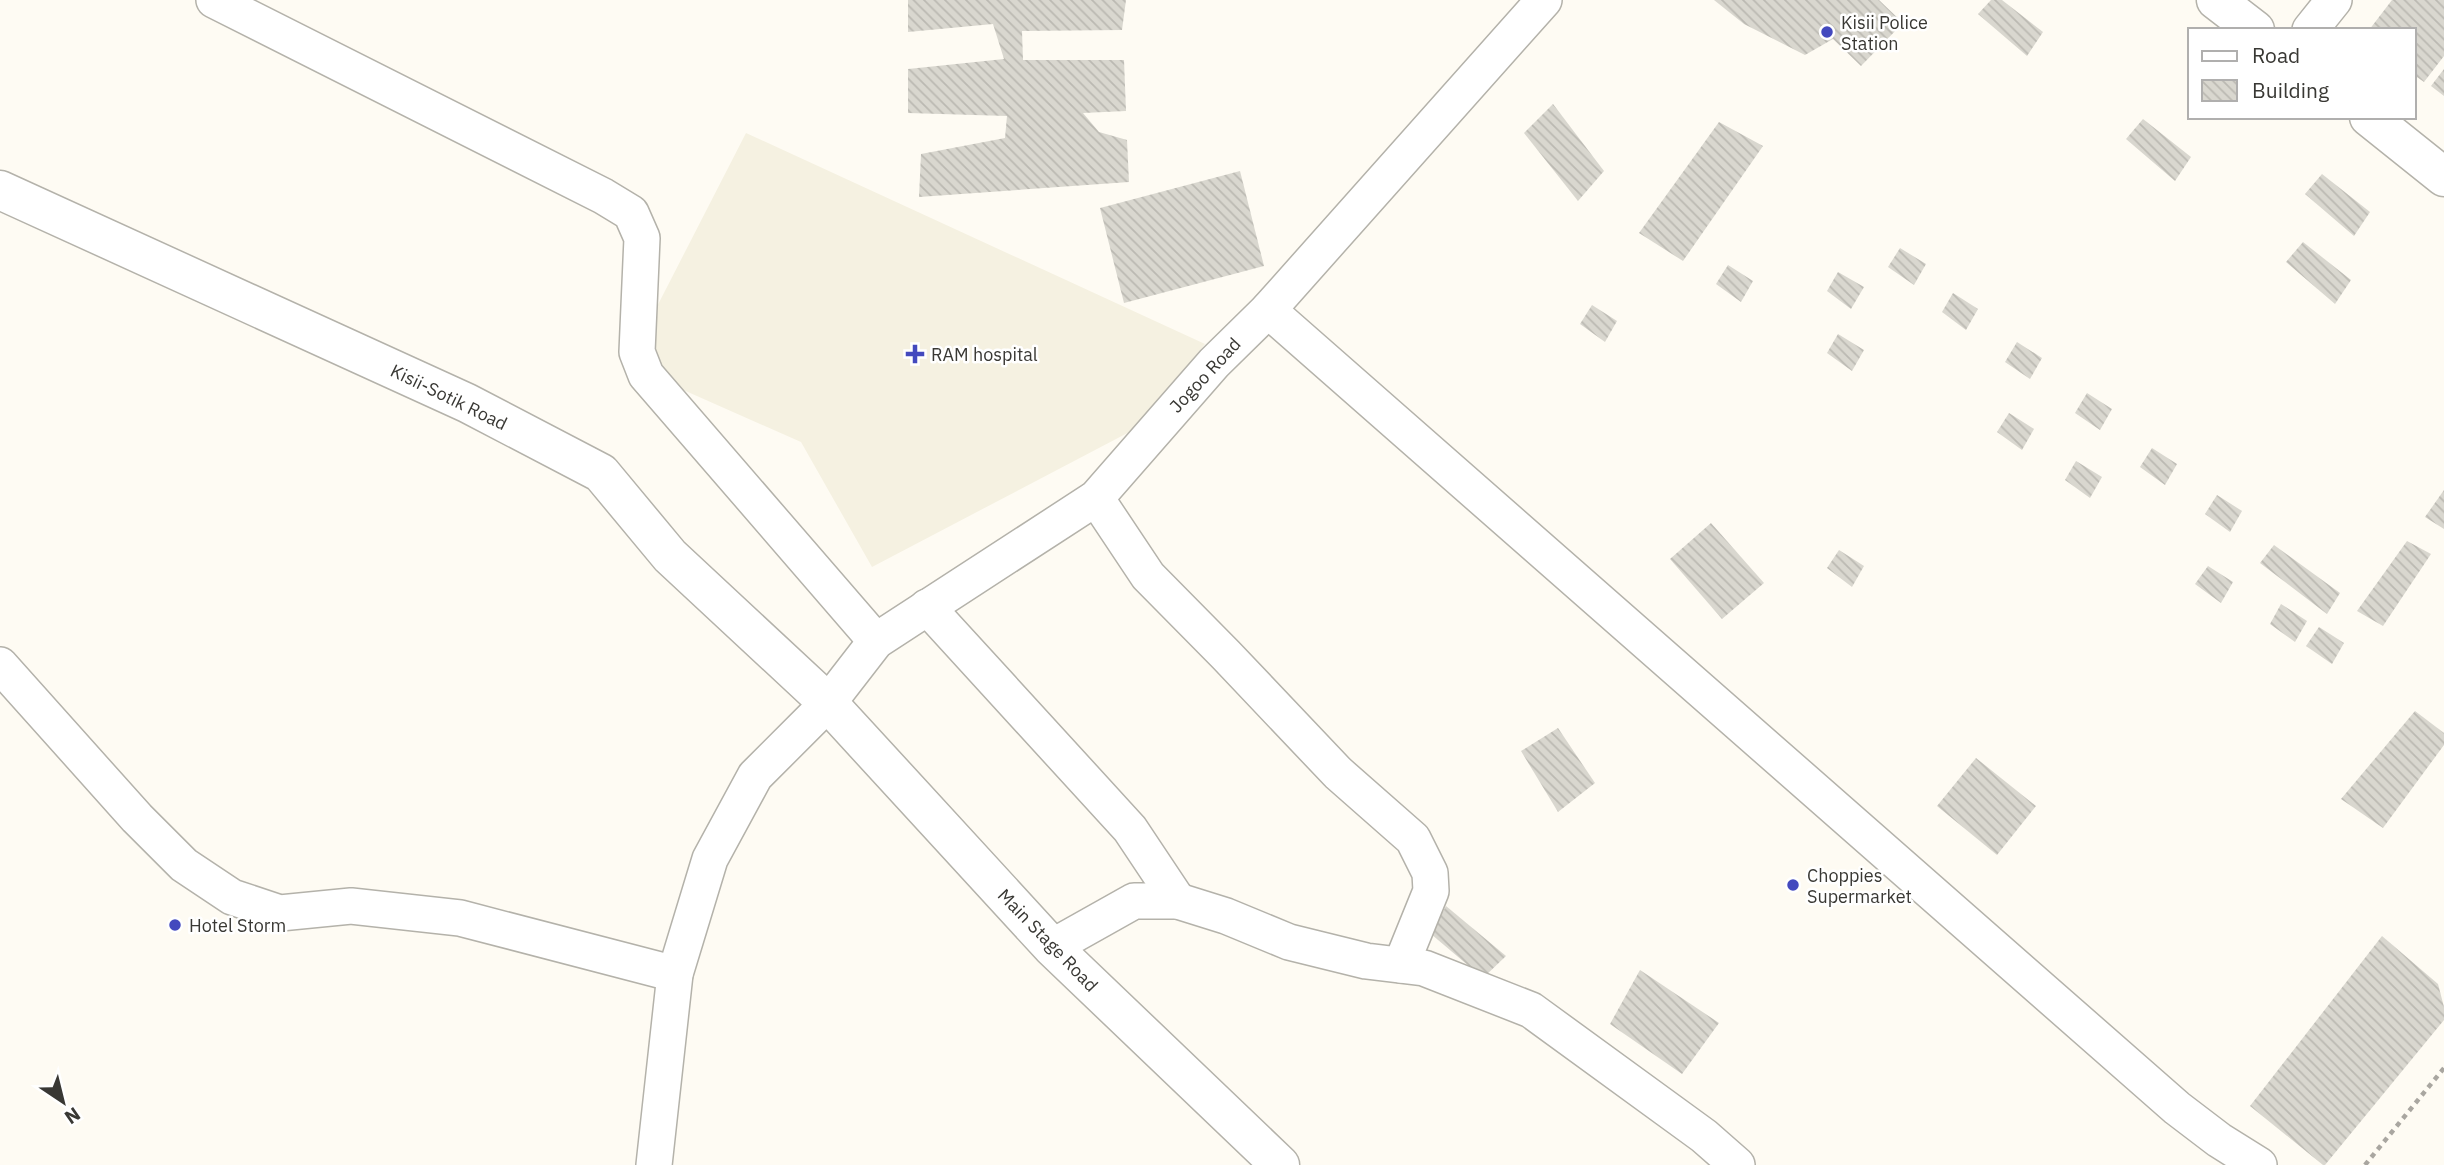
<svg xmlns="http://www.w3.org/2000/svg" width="2444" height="1165" viewBox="0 0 2444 1165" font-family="'IBM Plex Sans',sans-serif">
	<defs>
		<pattern id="building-back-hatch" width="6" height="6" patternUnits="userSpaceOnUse" patternTransform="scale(1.75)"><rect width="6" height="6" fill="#d9d7cf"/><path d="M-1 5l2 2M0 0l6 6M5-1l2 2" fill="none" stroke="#bbb9b2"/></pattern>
	</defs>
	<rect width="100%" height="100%" fill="#fefbf3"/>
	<!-- built -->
	<path fill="#f5f1e1" d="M746,133L1205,344L1137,428L872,567L801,442L627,365Z"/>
	<!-- building -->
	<g fill="url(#building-back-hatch)">
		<path d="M908,0H1126L1122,30L1022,31L1023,60H1124L1126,111L1083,113L1099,132L1127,140L1129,182L919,197L921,154L1005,138L1007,116L908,113V69L1004,59L993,24L908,32Z"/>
		<path d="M1714,0H1879L1903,23L1861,66L1833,39L1805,55L1744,24Z"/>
		<path d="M1991,0H2002L2043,32L2027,56L1978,14Z"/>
		<path d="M2392,0H2444V56L2424,82L2414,75V30H2369Z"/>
		<path d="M2444,69V96L2431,86Z"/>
		<path d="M1553,104L1604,171L1578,201L1524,133Z"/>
		<path d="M2143,119L2191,157L2175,181L2126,139Z"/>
		<path d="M1719,122L1763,146L1683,261L1639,233Z"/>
		<path d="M1240,171L1264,266L1124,303L1100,208Z"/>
		<path d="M2322,174L2370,212L2354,236L2305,194Z"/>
		<path d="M2303,242L2351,280L2335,304L2286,262Z"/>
		<path d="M1900,248L1926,264L1914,285L1888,267Z"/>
		<path d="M1728,265L1753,281L1741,302L1716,284Z"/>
		<path d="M1838,272L1864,287L1851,309L1827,291Z"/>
		<path d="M1953,293L1978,309L1966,330L1942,312Z"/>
		<path d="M1592,305L1617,321L1605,342L1580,324Z"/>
		<path d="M1838,334L1864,350L1852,371L1827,353Z"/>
		<path d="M2017,342L2042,358L2030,379L2005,362Z"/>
		<path d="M2087,393L2112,409L2100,430L2075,413Z"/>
		<path d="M2009,413L2034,429L2022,450L1997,432Z"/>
		<path d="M2152,448L2177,464L2165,485L2140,467Z"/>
		<path d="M2076,461L2102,477L2090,498L2065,480Z"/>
		<path d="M2444,490V529L2425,517Z"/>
		<path d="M2217,495L2242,511L2230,532L2205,514Z"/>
		<path d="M1711,523L1764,583L1722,619L1670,559Z"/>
		<path d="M2407,541L2431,554L2383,626L2357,611Z"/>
		<path d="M2274,545L2340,593L2327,614L2260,563Z"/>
		<path d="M1839,550L1864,566L1852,587L1827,568Z"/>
		<path d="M2208,566L2233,582L2221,603L2195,584Z"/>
		<path d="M2281,604L2307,621L2295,642L2270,624Z"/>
		<path d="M2319,627L2344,643L2332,664L2306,646Z"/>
		<path d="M2415,711L2444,733V745L2383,828L2341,799Z"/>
		<path d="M1558,728L1595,783L1558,812L1521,751Z"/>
		<path d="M1976,758L2036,806L1997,855L1937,806Z"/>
		<path d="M1446,906L1506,956L1483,978L1431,934Z"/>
		<path d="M2382,936L2438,984L2444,1007V1020L2325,1165H2323L2250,1106Z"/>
		<path d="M1640,970L1719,1023L1682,1074L1610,1024Z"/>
	</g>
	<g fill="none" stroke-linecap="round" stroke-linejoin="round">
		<!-- street casing -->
		<g stroke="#b4b2aa" stroke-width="38">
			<g id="street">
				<path d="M214,0L603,196L631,213L642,238L637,352L646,375L876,641"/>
				<path d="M2310,30L2334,0"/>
				<path d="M1268,310L2177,1108L2219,1140L2259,1165"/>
				<path d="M1096,498L1148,576L1226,655L1338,773L1413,839L1430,873L1431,891L1401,965"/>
				<path d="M927,607L1130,829L1178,901"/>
				<path d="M0,665L137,818L184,865L232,897L280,913L351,906L460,918L675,974"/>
				<path d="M1052,947L1134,901H1178L1226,916L1289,942L1366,961L1424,968L1531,1010L1704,1136L1737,1165"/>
				<path d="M654,1165L675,974L710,859L755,776L828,703L876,641L1096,498L1214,363L1268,310L1544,0"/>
			</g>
		</g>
		<!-- secondary casing -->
		<g stroke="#b4b2aa" stroke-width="41">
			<g id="secondary">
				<path d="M2216,0L2255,30"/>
				<path d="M2369,117L2444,177"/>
				<path d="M0,190L467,403L601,473L670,556L828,703L1052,947L1280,1165"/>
			</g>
		</g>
		<!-- path -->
		<path stroke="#a9a6a0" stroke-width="4.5" stroke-dasharray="5 5" stroke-linecap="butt" d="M2365,1165L2444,1068"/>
		<!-- street -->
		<use href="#street" stroke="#fff" stroke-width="35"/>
		<!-- secondary -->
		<use href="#secondary" stroke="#fff" stroke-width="38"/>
	</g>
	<!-- markers -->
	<g fill="#4349be" stroke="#fff" stroke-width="2.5">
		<circle cx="1827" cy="32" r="7"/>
		<path d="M911.5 343.5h7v7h7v7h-7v7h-7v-7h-7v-7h7z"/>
		<circle cx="1793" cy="885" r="7"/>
		<circle cx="175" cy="925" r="7"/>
	</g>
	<g text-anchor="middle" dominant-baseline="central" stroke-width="5" stroke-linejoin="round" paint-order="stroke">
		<!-- poi labels -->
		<g font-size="18" fill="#393834" stroke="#fff" text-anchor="start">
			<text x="1841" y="22">Kisii Police<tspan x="1841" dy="21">Station</tspan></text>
			<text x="931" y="354">RAM hospital</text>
			<text x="1807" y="875">Choppies<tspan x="1807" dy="21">Supermarket</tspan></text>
			<text x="189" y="925">Hotel Storm</text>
		</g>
		<!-- street labels -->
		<g font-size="18" fill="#393834" stroke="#fff">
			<text transform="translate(1205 375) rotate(-47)">Jogoo Road</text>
			<text transform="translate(449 397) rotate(26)">Kisii-Sotik Road</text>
			<text transform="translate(1048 940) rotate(46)">Main Stage Road</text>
		</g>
	</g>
	<!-- legend -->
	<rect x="2188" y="28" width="228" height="91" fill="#ffffff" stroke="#b0afae" stroke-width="2"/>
	<rect x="2202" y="51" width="35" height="10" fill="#ffffff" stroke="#b0afae" stroke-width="2"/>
	<text x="2252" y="63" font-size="21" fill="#393834">Road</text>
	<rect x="2202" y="80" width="35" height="21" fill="url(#building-back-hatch)" stroke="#b0afae" stroke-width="2"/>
	<text x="2252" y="98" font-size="21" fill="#393834">Building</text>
	<!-- north arrow -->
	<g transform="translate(63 1102) rotate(145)" stroke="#ffffff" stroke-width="5" paint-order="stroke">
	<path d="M0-5L12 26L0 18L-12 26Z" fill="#393834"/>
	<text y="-10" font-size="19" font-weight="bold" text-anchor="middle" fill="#393834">N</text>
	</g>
</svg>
